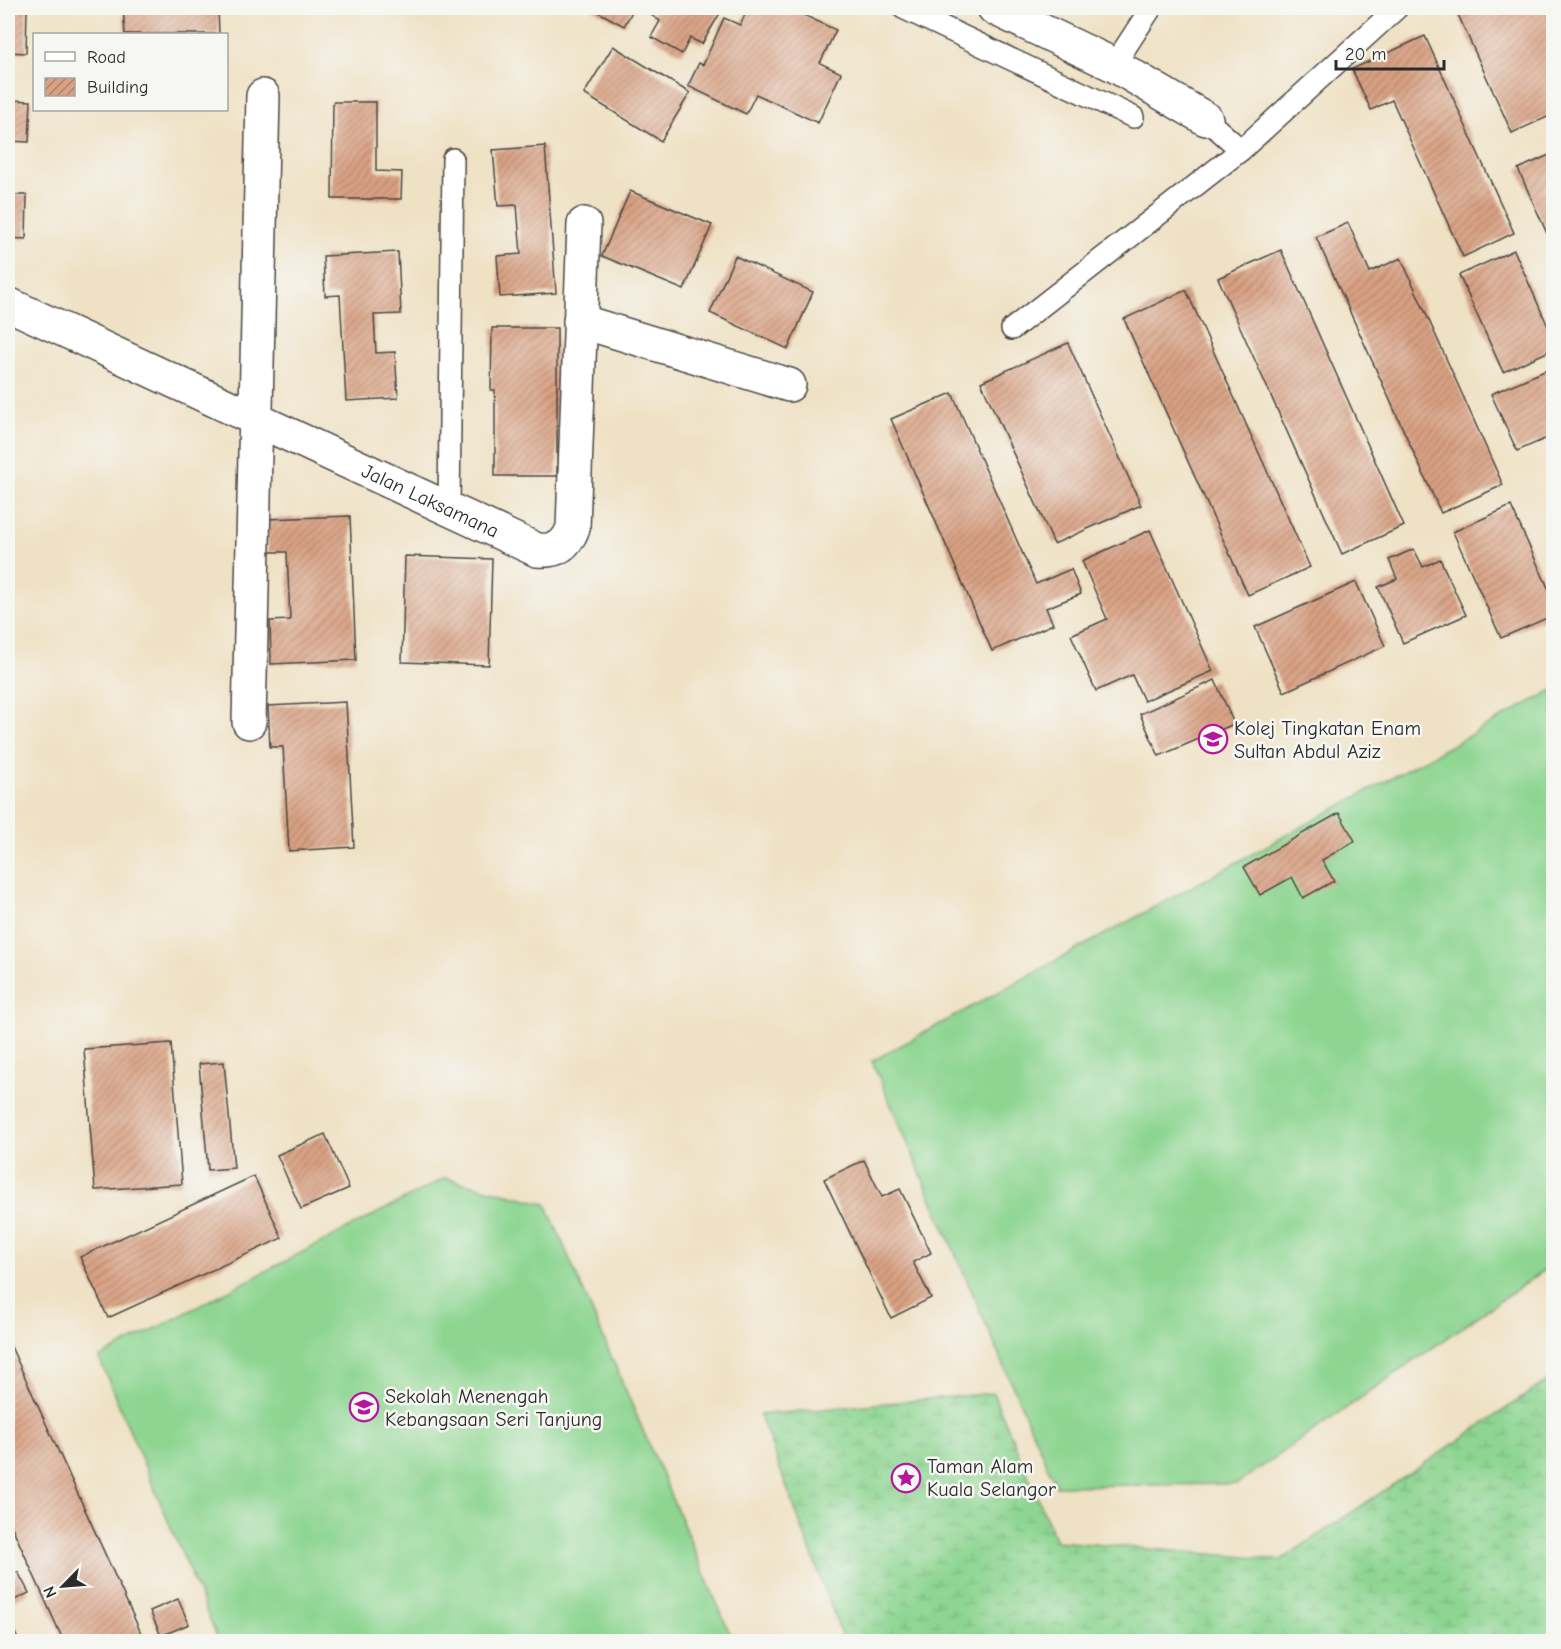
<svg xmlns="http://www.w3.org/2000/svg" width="1561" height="1649" viewBox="0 0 1561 1649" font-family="'Comic Neue',sans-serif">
	<defs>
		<pattern id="wetland-marsh" width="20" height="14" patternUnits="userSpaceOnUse" patternTransform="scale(1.5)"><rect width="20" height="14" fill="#8dd591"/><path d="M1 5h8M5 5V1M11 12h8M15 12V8" fill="none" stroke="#7ab77d"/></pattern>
		<pattern id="building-hatch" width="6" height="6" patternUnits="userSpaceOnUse" patternTransform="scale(1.5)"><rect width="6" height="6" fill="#d9a183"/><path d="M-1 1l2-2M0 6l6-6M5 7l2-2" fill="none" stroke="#b0836b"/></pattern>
	</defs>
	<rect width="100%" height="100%" fill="#f6f6f2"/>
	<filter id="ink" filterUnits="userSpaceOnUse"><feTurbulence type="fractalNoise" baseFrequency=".0167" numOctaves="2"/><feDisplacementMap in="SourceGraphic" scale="12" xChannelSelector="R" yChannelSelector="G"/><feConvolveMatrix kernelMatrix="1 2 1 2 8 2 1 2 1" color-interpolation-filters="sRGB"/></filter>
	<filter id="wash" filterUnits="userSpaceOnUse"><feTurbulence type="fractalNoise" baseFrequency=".008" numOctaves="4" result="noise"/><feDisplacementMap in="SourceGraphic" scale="24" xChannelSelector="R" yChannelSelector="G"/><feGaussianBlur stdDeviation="1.35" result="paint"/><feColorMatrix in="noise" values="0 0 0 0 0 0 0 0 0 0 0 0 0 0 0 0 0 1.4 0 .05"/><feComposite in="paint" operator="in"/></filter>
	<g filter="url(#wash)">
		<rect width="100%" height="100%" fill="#efe1c4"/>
		<!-- wetland -->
		<path fill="url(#wetland-marsh)" stroke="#5c805e" stroke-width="1.5" d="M1553,1377V1642L844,1641L760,1415L993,1393L1056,1541L1281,1560Z"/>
		<!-- garden -->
		<g fill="#8dd591" stroke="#5c805e" stroke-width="1.5">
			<path d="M1553,690V1264L1237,1484L1056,1486L872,1061Z"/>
			<path d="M445,1178L546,1204L733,1641H219L99,1358Z"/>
		</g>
		<g id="blocks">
			<!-- building -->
			<g fill="url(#building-hatch)">
				<path d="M123,8H218L219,34H125Z"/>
				<path d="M591,8H634L624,26Z"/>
				<path d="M655,8H723L702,44L690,38L682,54L651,37L660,21L651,15Z"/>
				<path d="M748,8H789L836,30L820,63L841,73L818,123L756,94L746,114L688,86L699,63L703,65L724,18L740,25Z"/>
				<path d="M1455,8H1554V114L1512,133Z"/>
				<path d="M8,9H27L26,53L8,52Z"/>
				<path d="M1425,36L1514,233L1463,257L1392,100L1371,110L1352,69Z"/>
				<path d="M613,46L690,93L661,141L584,94Z"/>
				<path d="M8,100L31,101L29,142L8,141Z"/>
				<path d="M333,102H376V171L402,172L401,199H332Z"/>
				<path d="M545,146L556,293L500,297L497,256L521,254L517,205L498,206L493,150Z"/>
				<path d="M1554,153V249L1518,169Z"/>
				<path d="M630,191L712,225L684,290L602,256Z"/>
				<path d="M8,195H27L26,239L8,238Z"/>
				<path d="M1348,223L1370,272L1401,258L1503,485L1441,513L1316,237Z"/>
				<path d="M1281,250L1404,526L1342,554L1218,278Z"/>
				<path d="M1514,250L1554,340V349L1503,372L1459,275Z"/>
				<path d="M398,252L401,314L374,315L376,353L395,352L398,398L346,401L340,295L325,296L323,256Z"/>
				<path d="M735,256L813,292L788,349L710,313Z"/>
				<path d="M1186,290L1310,567L1248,595L1124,319Z"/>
				<path d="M492,328H557V476H495V390H491Z"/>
				<path d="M1068,343L1141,505L1054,544L981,382Z"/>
				<path d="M1554,367V435L1517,451L1491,394Z"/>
				<path d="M952,393L1036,584L1071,569L1081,594L1046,608L1053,624L992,651L891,419Z"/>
				<path d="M1511,506L1554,601V615L1501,638L1453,532Z"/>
				<path d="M350,516L356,660L271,664L270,621L290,620L287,552H268L266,519Z"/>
				<path d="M1150,530L1213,671L1144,701L1132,675L1096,691L1071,635L1107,619L1082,561Z"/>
				<path d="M1414,549L1423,567L1440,559L1466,615L1403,643L1378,587L1397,579L1389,560Z"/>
				<path d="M405,556L492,559L489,665L402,662Z"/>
				<path d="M1356,582L1385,646L1284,692L1255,627Z"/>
				<path d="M1215,680L1234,724L1159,756L1140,714Z"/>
				<path d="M346,702L354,847L289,851L283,747H270L268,706Z"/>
				<path d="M1339,813L1355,841L1322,860L1334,881L1303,898L1292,877L1260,895L1244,867Z"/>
				<path d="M171,1043L182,1184L95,1190L84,1049Z"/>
				<path d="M224,1062L234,1168L208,1170L199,1064Z"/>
				<path d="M325,1134L349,1188L301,1209L277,1155Z"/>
				<path d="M864,1160L882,1197L900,1189L931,1253L913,1262L931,1298L891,1318L824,1179Z"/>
				<path d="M254,1176L282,1238L108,1318L80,1257Z"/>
				<path d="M8,1340L145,1642H64L8,1518Z"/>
				<path d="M18,1572L29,1593L8,1603V1577Z"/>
				<path d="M178,1599L189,1624L161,1636L150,1611Z"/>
				<path d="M8,1616L19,1642H8Z"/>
			</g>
		</g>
	</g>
	<g filter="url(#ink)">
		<use href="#blocks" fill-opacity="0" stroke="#484642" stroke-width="1.5"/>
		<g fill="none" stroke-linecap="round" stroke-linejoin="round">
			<!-- lane casing -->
			<g stroke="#484642" stroke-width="24">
				<g id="lane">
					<path d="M903,8L1133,117"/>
					<path d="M1114,65L1151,8"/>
					<path d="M1206,119L1241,150"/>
					<path d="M1012,329L1241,150L1397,8"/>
					<path d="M449,509L453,159"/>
				</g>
			</g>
			<!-- street casing -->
			<g stroke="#484642" stroke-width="36">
				<g id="street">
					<path d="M994,8L1114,65L1206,119"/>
					<path id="s1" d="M8,304L537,550C556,552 566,546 573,528L584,224"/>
					<path d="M580,321L789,385"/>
					<path d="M249,722L263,96"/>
				</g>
			</g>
			<!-- lane -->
			<use href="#lane" stroke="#fff" stroke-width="21"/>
			<!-- street -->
			<use href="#street" stroke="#fff" stroke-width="33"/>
		</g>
	</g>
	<!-- icons -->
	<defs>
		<g id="school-ring" transform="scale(1.5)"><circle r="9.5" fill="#f6f6f2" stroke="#b5179e" stroke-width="1.5"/><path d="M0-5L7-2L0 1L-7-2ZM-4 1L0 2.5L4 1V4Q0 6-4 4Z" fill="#b5179e"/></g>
		<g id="sight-ring" transform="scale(1.5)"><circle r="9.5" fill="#f6f6f2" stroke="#b5179e" stroke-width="1.5"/><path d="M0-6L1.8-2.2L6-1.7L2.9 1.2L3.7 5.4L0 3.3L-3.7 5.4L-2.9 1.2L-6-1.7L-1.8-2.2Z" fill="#b5179e"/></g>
	</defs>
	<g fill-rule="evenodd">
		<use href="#school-ring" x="1213" y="739"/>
		<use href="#school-ring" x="364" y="1407"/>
		<use href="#sight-ring" x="906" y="1478"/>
	</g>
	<g text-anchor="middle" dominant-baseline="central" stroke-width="5" stroke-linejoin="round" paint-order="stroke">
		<!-- street labels -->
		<g font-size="20" fill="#2b2b2b" stroke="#f6f6f2">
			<text stroke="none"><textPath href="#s1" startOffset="466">Jalan Laksamana</textPath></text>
		</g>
		<!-- poi labels -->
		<g font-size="20" fill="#2b2b2b" stroke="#f6f6f2" text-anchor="start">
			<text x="1234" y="728">Kolej Tingkatan Enam<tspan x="1234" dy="23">Sultan Abdul Aziz</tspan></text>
			<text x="385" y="1396">Sekolah Menengah<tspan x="385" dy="23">Kebangsaan Seri Tanjung</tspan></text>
			<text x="927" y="1466">Taman Alam<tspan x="927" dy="23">Kuala Selangor</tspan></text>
		</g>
	</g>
	<!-- margin -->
	<rect width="1561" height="1649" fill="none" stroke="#f6f6f2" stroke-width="30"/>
	<!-- legend -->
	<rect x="33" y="33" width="195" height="78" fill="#f6f6f2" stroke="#a5a5a2" stroke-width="1.5"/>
	<rect x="45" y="52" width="30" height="9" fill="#ffffff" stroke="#a5a5a2" stroke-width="1.5"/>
	<text x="87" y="63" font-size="18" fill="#2b2b2b">Road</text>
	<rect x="45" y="78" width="30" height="18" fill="url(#building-hatch)" stroke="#a5a5a2" stroke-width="1.5"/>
	<text x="87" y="93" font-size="18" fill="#2b2b2b">Building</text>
	<!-- north arrow -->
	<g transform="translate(63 1586) rotate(245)" stroke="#f6f6f2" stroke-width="4.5" paint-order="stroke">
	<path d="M0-4.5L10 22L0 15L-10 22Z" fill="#2b2b2b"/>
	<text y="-9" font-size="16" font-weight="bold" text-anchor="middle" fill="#2b2b2b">N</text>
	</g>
	<!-- scale -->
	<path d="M1336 60v9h108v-9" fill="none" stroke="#2b2b2b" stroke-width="3"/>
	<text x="1345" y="60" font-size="18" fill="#2b2b2b" stroke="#f6f6f2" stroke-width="4.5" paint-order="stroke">20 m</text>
</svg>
